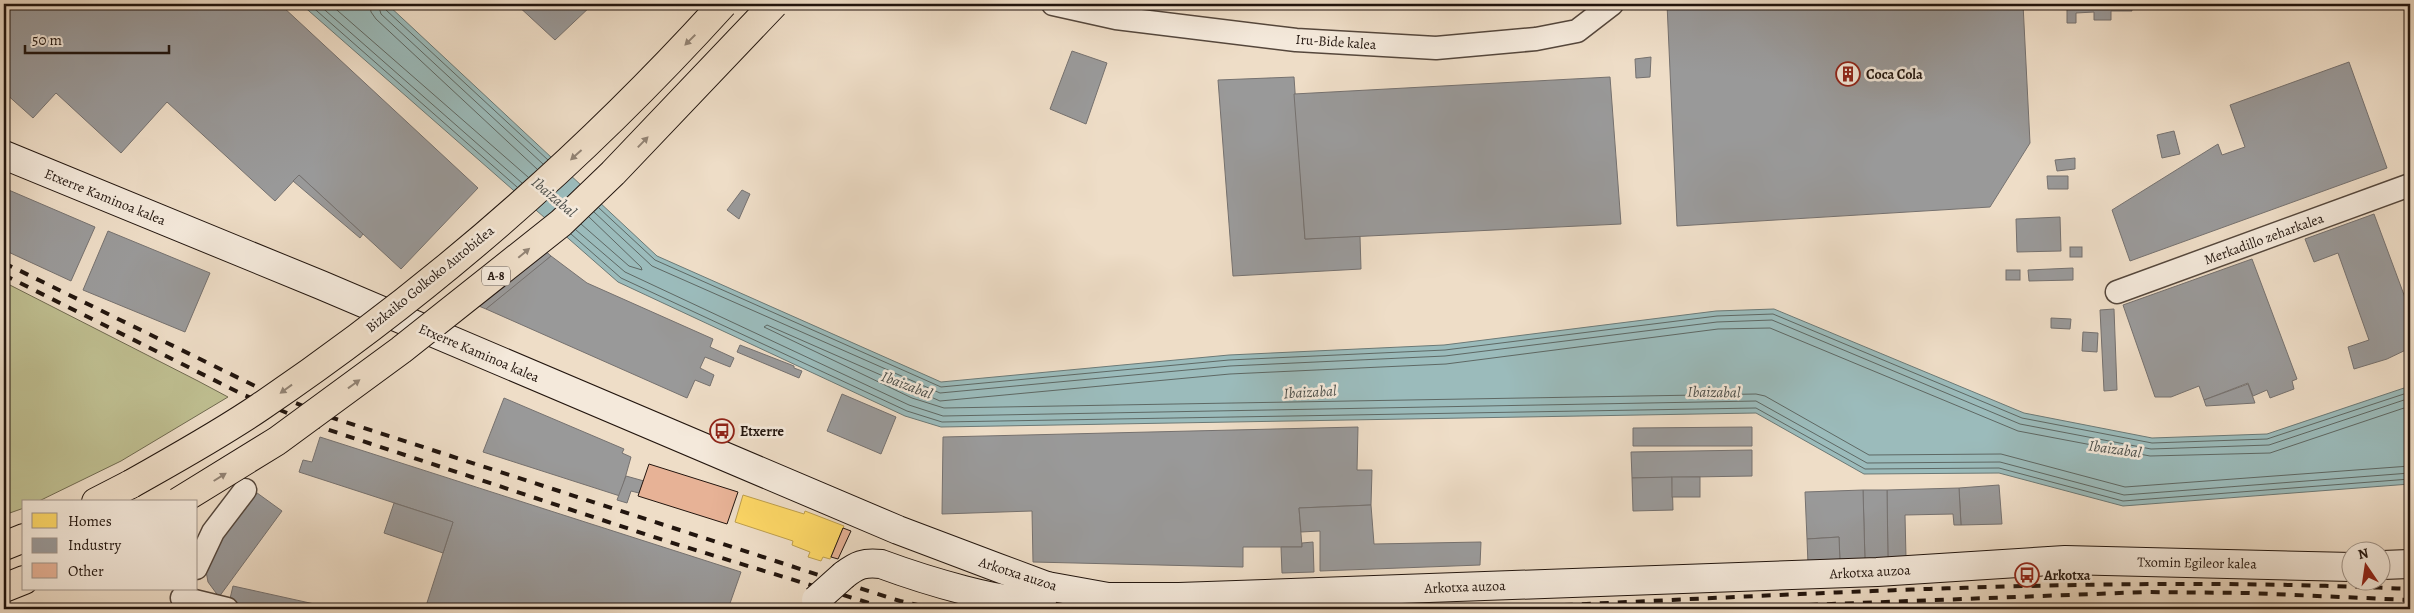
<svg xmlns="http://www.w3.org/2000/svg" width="2414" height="613" viewBox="0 0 2414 613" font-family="Alegreya,serif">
	<rect width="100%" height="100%" fill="#eeddc7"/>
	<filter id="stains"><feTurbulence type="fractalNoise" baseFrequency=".004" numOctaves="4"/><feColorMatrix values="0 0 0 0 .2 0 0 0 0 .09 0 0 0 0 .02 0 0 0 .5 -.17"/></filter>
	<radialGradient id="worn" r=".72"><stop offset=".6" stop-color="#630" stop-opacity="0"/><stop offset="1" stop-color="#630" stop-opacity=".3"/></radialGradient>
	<!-- green -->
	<path fill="#bfbf91" stroke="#706a50" d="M4,282L198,381L228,397L121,461L37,502H24V508L4,515Z"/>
	<!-- water -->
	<path fill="#9bbbbb" stroke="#6b7976" d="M301,4H387L657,256L941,382L1229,355L1444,345L1716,311L1774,309L2024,413L2152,438L2267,434L2410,386V484L2123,506L1999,473L1864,474L1756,413L941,427L905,416L618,282Z"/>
	<!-- homes -->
	<path fill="#ffd966" stroke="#bd9e4c" d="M743,495L804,514L805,511L844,526L830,559L823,557L821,561L808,557L810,552L792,545L793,541L735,522Z"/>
	<!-- industry -->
	<g fill="#999" stroke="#75716f">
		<path d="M4,4H283L282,6L478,188L401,269L299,175L275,201L167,102L121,153L56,93L33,118L4,92Z"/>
		<path d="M516,4H593L555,40Z"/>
		<path d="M1667,4H2037H2023L2030,143L1990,207L1677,226Z"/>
		<path d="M2067,4H2131L2132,11H2111V20H2094V12L2076,13V23H2067Z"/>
		<path d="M1072,51L1107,63L1086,124L1050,109Z"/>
		<path d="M1651,57L1650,77L1636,78L1635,59Z"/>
		<path d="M2349,62L2387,168L2130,261L2112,210L2218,144L2222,155L2245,147L2230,105Z"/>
		<path d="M1294,77L1305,239L1360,236L1361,269L1233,276L1218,80Z"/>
		<path d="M1610,77L1621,224L1305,239L1294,94Z"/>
		<path d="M2174,131L2180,154L2162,158L2157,135Z"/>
		<path d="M2075,158V169L2057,171L2055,160Z"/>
		<path d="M299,175L363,234L360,238L293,181Z"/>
		<path d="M2047,176H2068V189H2048Z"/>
		<path d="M4,188L95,227L71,281L4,250Z"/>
		<path d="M742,190L750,194L739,219L727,210Z"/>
		<path d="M2374,214L2410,311V348L2387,359L2354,369L2348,347L2369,340L2338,253L2314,262L2305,239Z"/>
		<path d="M2060,217L2061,251L2017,252L2016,219Z"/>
		<path d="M108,231L210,273L185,332L83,290Z"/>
		<rect x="2070" y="247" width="12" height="10"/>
		<path d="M542,248L551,256L536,270L486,309L474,304Z"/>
		<path d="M551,256L587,283L713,339L710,347L734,358L730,367L705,357L700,368L714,375L710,386L695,380L687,398L486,309Z"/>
		<path d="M2252,259L2297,379L2292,381L2294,389L2270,398L2267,390L2253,396L2248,383L2204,400L2199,386L2171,397H2155L2123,305Z"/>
		<path d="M2073,268V280L2029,281L2028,270Z"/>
		<rect x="2006" y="270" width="14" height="10"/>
		<path d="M2114,309L2117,390L2104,391L2100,310Z"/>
		<path d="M2051,318L2071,319L2070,329L2051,328Z"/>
		<path d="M2083,332L2098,333L2097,352L2082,351Z"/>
		<path d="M740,345L794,366V368L802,371L799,378L737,352Z"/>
		<path d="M2248,384L2255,403L2206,406L2204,400Z"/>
		<path d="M842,394L896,417L881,454L827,431Z"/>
		<path d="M504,398L624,449L622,453L631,457L620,496L483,452Z"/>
		<path d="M1358,427L1357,470H1372L1371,505L1299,508L1302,547H1243V567L1033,562L1032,511L942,514L943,437Z"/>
		<path d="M1752,427V446H1633V428Z"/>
		<path d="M320,437L741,572L728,609H425L453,522L299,472L303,460L312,462Z"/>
		<path d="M1752,450V476L1632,478L1631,452Z"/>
		<path d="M626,476L644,481L639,493L631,491L627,503L617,500Z"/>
		<path d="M1672,477L1673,510L1633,511L1632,478Z"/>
		<rect x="1672" y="477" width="28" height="20"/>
		<path d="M1999,485L2002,524L1961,525L1959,488Z"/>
		<path d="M1959,488L1961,525H1954L1953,514L1905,515L1906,558L1888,560L1887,490Z"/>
		<path d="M253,490L282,511L219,597L208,582L204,560Z"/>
		<path d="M1863,490H1887L1888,560L1865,561Z"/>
		<path d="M1863,490L1865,561L1840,562L1839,537L1807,539L1805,492Z"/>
		<path d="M394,503L453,522L443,553L384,533Z"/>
		<path d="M1371,505L1374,544L1481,542L1480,565L1320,571V531L1301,532L1299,508Z"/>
		<path d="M1839,537L1840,562L1808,564L1807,539Z"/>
		<path d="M1313,542L1314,572L1282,573L1281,547H1302V543Z"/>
		<path d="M233,586L337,609H257L229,603Z"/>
	</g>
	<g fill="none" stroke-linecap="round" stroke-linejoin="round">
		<!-- shore -->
		<g stroke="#5e6864" stroke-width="1">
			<path d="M309,4L517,187"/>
			<path d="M318,4L522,183"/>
			<path d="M330,4L528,177"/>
			<path d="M370,4L371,12L376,19L537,169"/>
			<path d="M378,4L381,14L543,164"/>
			<path d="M384,4L386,10L548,160"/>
			<path d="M599,208L655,260L941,387L1229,360L1445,350L1717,316L1773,314L2022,418L2152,443L2267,439L2410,392"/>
			<path d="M594,212L652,266L940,393L1230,366L1445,356L1717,322L1772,320L2020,424L2151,449L2269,445L2410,398"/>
			<path d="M581,224L629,266L642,270L641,267L589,217"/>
			<path d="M576,230L625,272L909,405L943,416L1756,401L1867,463L2000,462L2124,495L2410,473"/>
			<path d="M571,234L621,278L907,411L942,422L1756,408L1865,469L1999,468L2123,501L2410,479"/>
			<path d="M2410,406L2270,453L2150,456L2018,431L1770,328L1718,329L1446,364L1230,374L940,401L767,325L764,327L912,398L944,408L1756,394L1765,396L1869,455L2001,454L2125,487L2410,466"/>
		</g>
	</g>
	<!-- building -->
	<g fill="#e7b296" stroke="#22150e">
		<path d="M649,464L738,492L727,524L638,496Z"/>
		<path d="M843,528L851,531L838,559L831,557Z"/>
	</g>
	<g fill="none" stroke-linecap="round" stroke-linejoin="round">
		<!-- street casing -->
		<g stroke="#55473c" stroke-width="25">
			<g id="street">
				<path d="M1053,4L1116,18L1296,40L1436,48L1536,39L1577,31L1612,4"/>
				<path d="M2117,292L2410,185"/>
				<path d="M196,568L213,532L245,490"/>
				<path d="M182,598L227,609"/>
			</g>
		</g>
		<!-- secondary casing -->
		<g stroke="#22150e" stroke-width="30">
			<g id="secondary">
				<path d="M4,155L321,285L898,530L996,567L1047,586L1108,597H1179L1877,572L2065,560L2352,567"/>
				<path d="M2382,565L2410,564"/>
				<path d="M844,575C857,565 864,562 881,564C908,574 1023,613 1043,597C1045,594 1046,589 1047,586"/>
			</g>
		</g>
		<!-- highway casing -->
		<g stroke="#22150e" stroke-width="30">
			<g id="highway">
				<path d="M96,502L131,484"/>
				<path d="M4,546L24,538"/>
				<path d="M4,588L24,580"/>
			</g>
		</g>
		<!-- street -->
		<use href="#street" stroke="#f4e9db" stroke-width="22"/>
		<!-- secondary -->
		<use href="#secondary" stroke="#f4e9db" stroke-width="28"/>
		<!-- highway -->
		<use href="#highway" stroke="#eeddc7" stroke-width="28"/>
		<!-- rail -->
		<g stroke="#22150e" stroke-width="4" stroke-dasharray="9 9" stroke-linecap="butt">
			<path d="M4,263L255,386L327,416L825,577L900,601L936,609"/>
			<path d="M4,275L244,395L323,428L666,541L889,609"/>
			<path d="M1474,609C1785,596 2098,574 2410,589"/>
			<path d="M1701,609L2146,592L2249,593L2410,600"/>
		</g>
		<!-- secondary-bridge casing -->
		<g stroke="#22150e" stroke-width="30" stroke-linecap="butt">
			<path id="secondary-bridge" d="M816,600L844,575"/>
		</g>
		<!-- highway-bridge casing -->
		<g stroke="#22150e" stroke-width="30" stroke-linecap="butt">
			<g id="highway-bridge">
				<path d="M131,484C175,459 219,435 260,407C430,292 586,155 723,4"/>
				<path d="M178,502L277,441L401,350L561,223L613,173L774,4"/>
			</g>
		</g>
		<!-- secondary-bridge -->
		<use href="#secondary-bridge" stroke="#f4e9db" stroke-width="28"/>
		<!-- highway-bridge -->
		<use href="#highway-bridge" stroke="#eeddc7" stroke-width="28"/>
	</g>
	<!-- one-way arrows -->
	<defs><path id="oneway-solid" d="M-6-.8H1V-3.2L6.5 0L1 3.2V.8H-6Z" transform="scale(1.25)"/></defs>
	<g fill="#928374">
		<use href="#oneway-solid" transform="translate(690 40) rotate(135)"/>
		<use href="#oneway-solid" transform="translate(643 142) rotate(-46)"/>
		<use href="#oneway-solid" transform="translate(576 155) rotate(138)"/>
		<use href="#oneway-solid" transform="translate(524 253) rotate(-40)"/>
		<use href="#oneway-solid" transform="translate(354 384) rotate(-36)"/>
		<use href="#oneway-solid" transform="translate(286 389) rotate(144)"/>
		<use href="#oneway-solid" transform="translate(220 477) rotate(-32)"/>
	</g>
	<!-- icons -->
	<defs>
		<g id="building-ring" transform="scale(1.25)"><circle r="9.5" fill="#f4e9db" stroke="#8f2418" stroke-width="1.5"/><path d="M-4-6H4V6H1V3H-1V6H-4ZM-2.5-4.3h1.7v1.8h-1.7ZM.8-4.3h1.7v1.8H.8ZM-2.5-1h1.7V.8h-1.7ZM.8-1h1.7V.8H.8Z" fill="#8f2418"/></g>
		<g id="bus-ring" transform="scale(1.25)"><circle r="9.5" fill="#f4e9db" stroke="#8f2418" stroke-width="1.5"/><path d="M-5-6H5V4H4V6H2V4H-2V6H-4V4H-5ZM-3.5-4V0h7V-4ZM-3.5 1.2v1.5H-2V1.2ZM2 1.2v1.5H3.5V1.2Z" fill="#8f2418"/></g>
	</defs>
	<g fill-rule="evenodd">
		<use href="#building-ring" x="1848" y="74"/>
		<use href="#bus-ring" x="722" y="431"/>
		<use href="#bus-ring" x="2027" y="575"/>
	</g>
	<g text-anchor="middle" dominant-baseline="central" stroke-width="5" stroke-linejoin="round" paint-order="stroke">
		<!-- shield labels -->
		<rect fill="#f4e9db" stroke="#61554c" stroke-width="1" x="482" y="266.5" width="28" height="19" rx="4"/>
		<g font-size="12" font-weight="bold" fill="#22150e">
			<text x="496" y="276">A-8</text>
		</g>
		<!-- street labels -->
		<g font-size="14" fill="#22150e" stroke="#f4e9db">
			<text transform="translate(1336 42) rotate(4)">Iru-Bide kalea</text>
			<text transform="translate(105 197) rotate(22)">Etxerre Kaminoa kalea</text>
			<text transform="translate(2264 239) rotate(-20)">Merkadillo zeharkalea</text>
			<text transform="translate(430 279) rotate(-39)">Bizkaiko Golkoko Autobidea</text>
			<text transform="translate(479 353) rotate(23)">Etxerre Kaminoa kalea</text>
			<text transform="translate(2197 563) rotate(1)">Txomin Egileor kalea</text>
			<text transform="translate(1870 572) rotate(-3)">Arkotxa auzoa</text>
			<text transform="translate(1018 574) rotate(18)">Arkotxa auzoa</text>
			<text transform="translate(1465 587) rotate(-2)">Arkotxa auzoa</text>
		</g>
		<!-- poi labels -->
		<g font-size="14" font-weight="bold" fill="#22150e" stroke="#f4e9db" text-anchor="start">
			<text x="1866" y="74">Coca Cola</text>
			<text x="740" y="431">Etxerre</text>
			<text x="2044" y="575">Arkotxa</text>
		</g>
		<!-- water labels -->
		<g font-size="15" font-style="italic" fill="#4c4f4b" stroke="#f4e9db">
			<text transform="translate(554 197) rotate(40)">Ibaizabal</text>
			<text transform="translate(907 385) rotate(21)">Ibaizabal</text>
			<text transform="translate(1310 392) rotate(-3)">Ibaizabal</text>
			<text transform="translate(1714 392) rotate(1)">Ibaizabal</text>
			<text transform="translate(2115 449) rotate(8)">Ibaizabal</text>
		</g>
	</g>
	<!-- margin -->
	<rect width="2414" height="613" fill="none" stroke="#eeddc7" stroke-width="20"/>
	<rect x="5" y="5" width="2404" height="603" fill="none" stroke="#22150e" stroke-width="2.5"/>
	<rect x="10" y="10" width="2394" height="593" fill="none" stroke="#22150e"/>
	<!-- legend -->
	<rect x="22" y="500" width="175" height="90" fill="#f4e9db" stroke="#a09489"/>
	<rect x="32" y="513" width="25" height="15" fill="#ffd966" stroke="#a09489"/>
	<text x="68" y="526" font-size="15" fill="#22150e">Homes</text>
	<rect x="32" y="538" width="25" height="15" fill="#999999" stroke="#a09489"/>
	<text x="68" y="550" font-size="15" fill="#22150e">Industry</text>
	<rect x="32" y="563" width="25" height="15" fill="#e7b296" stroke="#a09489"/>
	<text x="68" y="576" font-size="15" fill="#22150e">Other</text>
	<!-- north arrow -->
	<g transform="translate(2366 566) rotate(347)"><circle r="24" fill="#f4e9db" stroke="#a09489"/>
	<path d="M0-4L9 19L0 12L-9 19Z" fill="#8f2418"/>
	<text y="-8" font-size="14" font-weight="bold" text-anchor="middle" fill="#22150e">N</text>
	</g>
	<!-- scale -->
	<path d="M25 45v8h144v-8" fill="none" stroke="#22150e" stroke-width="2.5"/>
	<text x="32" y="45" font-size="15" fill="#22150e" stroke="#f4e9db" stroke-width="4" paint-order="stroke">50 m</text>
	<rect width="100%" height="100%" filter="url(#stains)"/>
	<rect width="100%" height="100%" fill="url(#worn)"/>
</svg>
